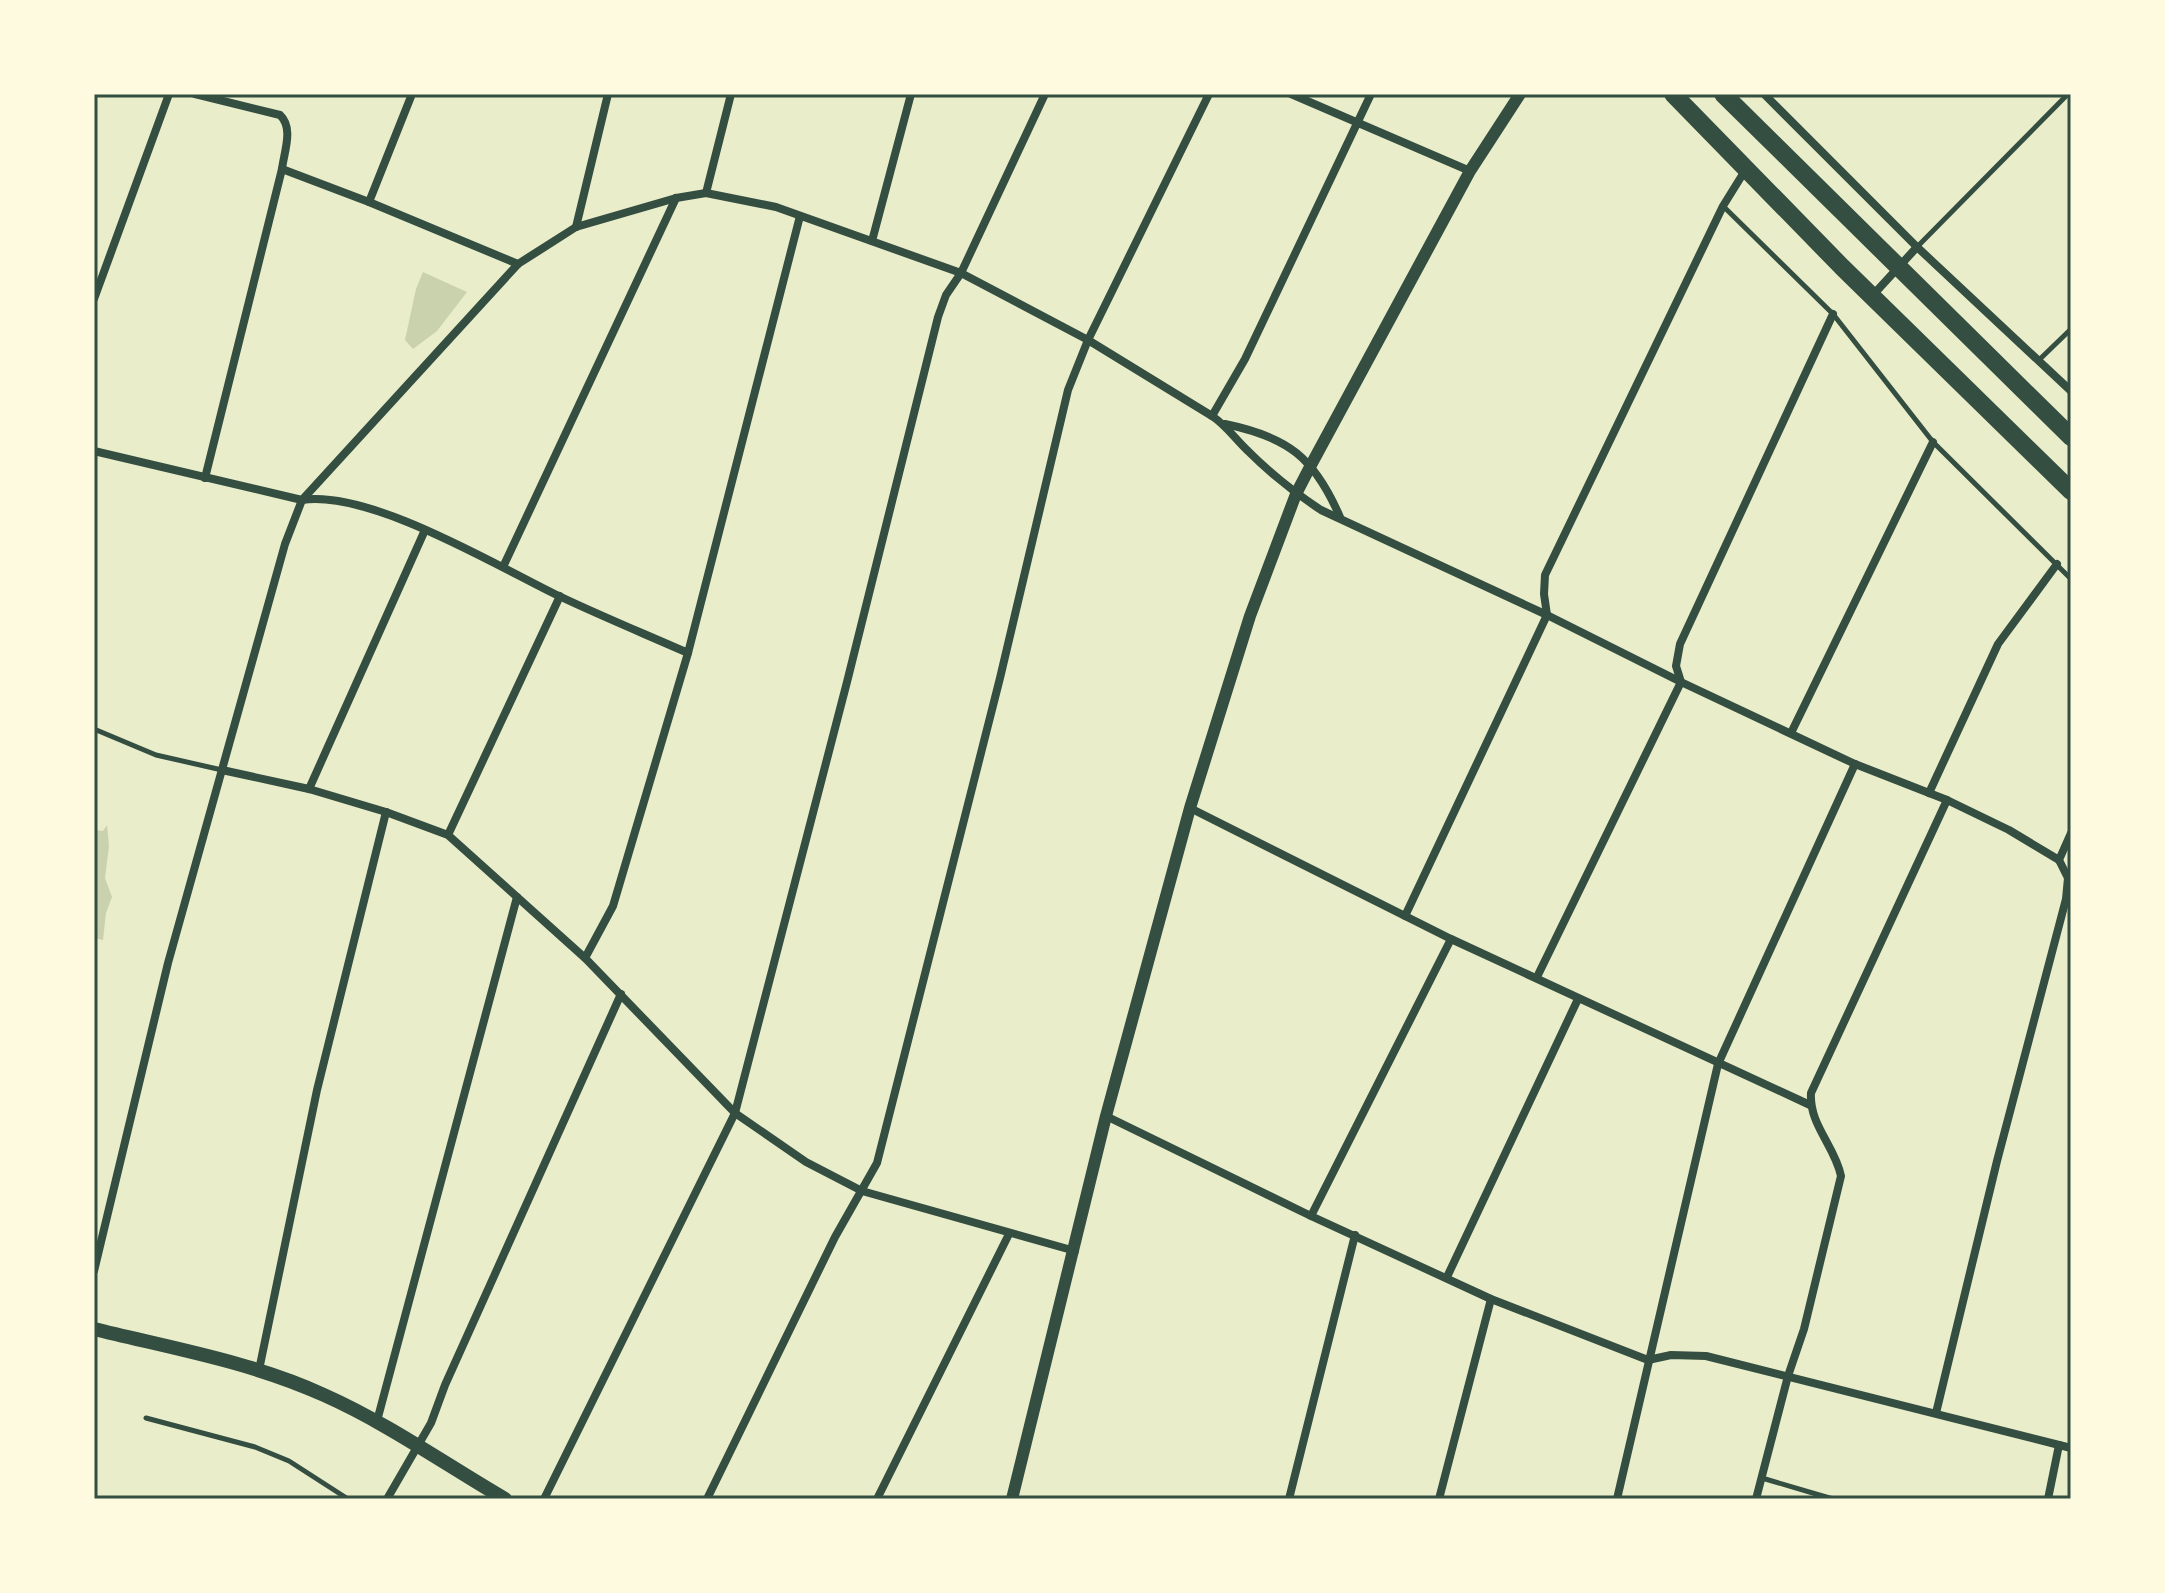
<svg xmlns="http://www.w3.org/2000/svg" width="2165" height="1593" viewBox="0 0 2165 1593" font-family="Rubik,sans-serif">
	<rect width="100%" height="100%" fill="#e9edc9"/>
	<!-- green -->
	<g fill="#cad2ad">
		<path d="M423,272L467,292L437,331L413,349L405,340L416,289Z"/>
		<path d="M107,825L109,846L105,878L112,897L106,913L103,940L94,938V830L103,831Z"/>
	</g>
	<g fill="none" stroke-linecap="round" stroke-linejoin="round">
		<!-- service -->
		<g stroke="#344e41" stroke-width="5">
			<path d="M1723,206L1833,314L1933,442L2071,579"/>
			<path d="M1917,247L2068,94"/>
			<path d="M2039,360L2071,329"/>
			<path d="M94,729L156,755L222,770"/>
			<path d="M146,1418L255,1447L289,1461L348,1499"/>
			<path d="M1762,1478L1833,1499"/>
		</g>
		<!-- minor -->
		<g stroke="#344e41" stroke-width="8">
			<path d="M195,94L280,115C294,128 284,152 282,169L205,478"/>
			<path d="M1291,94L1470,171"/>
			<path d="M1764,94L1917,247L2071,391"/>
			<path d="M282,169L369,202L518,264"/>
			<path d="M706,193L731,94"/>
			<path d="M369,202L412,94"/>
			<path d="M576,227L608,94"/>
			<path d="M872,241L911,94"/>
			<path d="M1873,295L1917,247"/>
			<path d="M94,299L169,94"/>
			<path d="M1212,416L1245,359L1371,94"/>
			<path d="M1225,424C1288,437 1314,457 1340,517"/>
			<path d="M94,451L302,500C371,490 495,565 559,596C601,616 645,634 688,653"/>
			<path d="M503,567L676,198"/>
			<path d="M1791,733L1933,442"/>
			<path d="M222,770L309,789L386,812L448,835L585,958L735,1113L806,1162L862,1191L1075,1251"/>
			<path d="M309,789L425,530"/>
			<path d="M1929,793L1998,644L2057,564"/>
			<path d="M1190,808L1451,939L1810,1105"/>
			<path d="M448,835L560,596"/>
			<path d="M1405,916L1547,615L1544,594L1545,575L1723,206L1746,169"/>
			<path d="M585,958L613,906L688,653L800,216"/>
			<path d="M1537,977L1681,682L1676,666L1680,644L1833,314"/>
			<path d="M1106,1116L1311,1216L1491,1299L1648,1360"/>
			<path d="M1311,1216L1451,939"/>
			<path d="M94,1271L168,963L285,544L302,500L518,264L576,227L676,198L706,193L776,207L961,273L1088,340L1212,416C1227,426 1235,439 1248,451C1270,473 1295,493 1321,510L1547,615L1681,682L1855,764L1947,800L2009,830L2059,860"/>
			<path d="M1447,1277L1578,999"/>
			<path d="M1648,1360L1671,1355L1706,1356L2071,1448"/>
			<path d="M259,1370L317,1090L386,812"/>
			<path d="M1936,1413L1997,1161L2066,899L2068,878L2059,860L2071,833"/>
			<path d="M377,1421L517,897"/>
			<path d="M387,1499L431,1423L445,1385L621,994"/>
			<path d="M544,1499L735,1113L847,682L938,317L946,295L961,273L1045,94"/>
			<path d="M707,1499L835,1237L877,1163L1000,678L1068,390L1088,340L1209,94"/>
			<path d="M877,1499L1009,1234"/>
			<path d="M1289,1499L1355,1235"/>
			<path d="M1439,1499L1491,1299"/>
			<path d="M1617,1499L1718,1064L1855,764"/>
			<path d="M1756,1499L1788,1376L1804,1329L1841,1176C1835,1146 1809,1125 1811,1093L1947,800"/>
			<path d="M2048,1499L2059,1445"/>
		</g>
		<!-- tertiary -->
		<path stroke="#344e41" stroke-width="12" d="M1012,1499L1106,1116L1190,808L1250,616L1296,494L1311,465L1470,171L1520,94"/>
		<!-- secondary -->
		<path stroke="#344e41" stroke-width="14" d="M94,1329C171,1348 252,1362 324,1395C387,1423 445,1464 505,1499"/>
		<!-- trunk -->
		<g stroke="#344e41" stroke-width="18">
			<path d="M1673,94L1842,267L2071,491"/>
			<path d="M1723,94L2071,437"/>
		</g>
	</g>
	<!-- border -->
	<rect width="2165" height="1593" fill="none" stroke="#fefae0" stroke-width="192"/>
	<rect x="96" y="96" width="1973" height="1401" fill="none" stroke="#344e41" stroke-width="3"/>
</svg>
